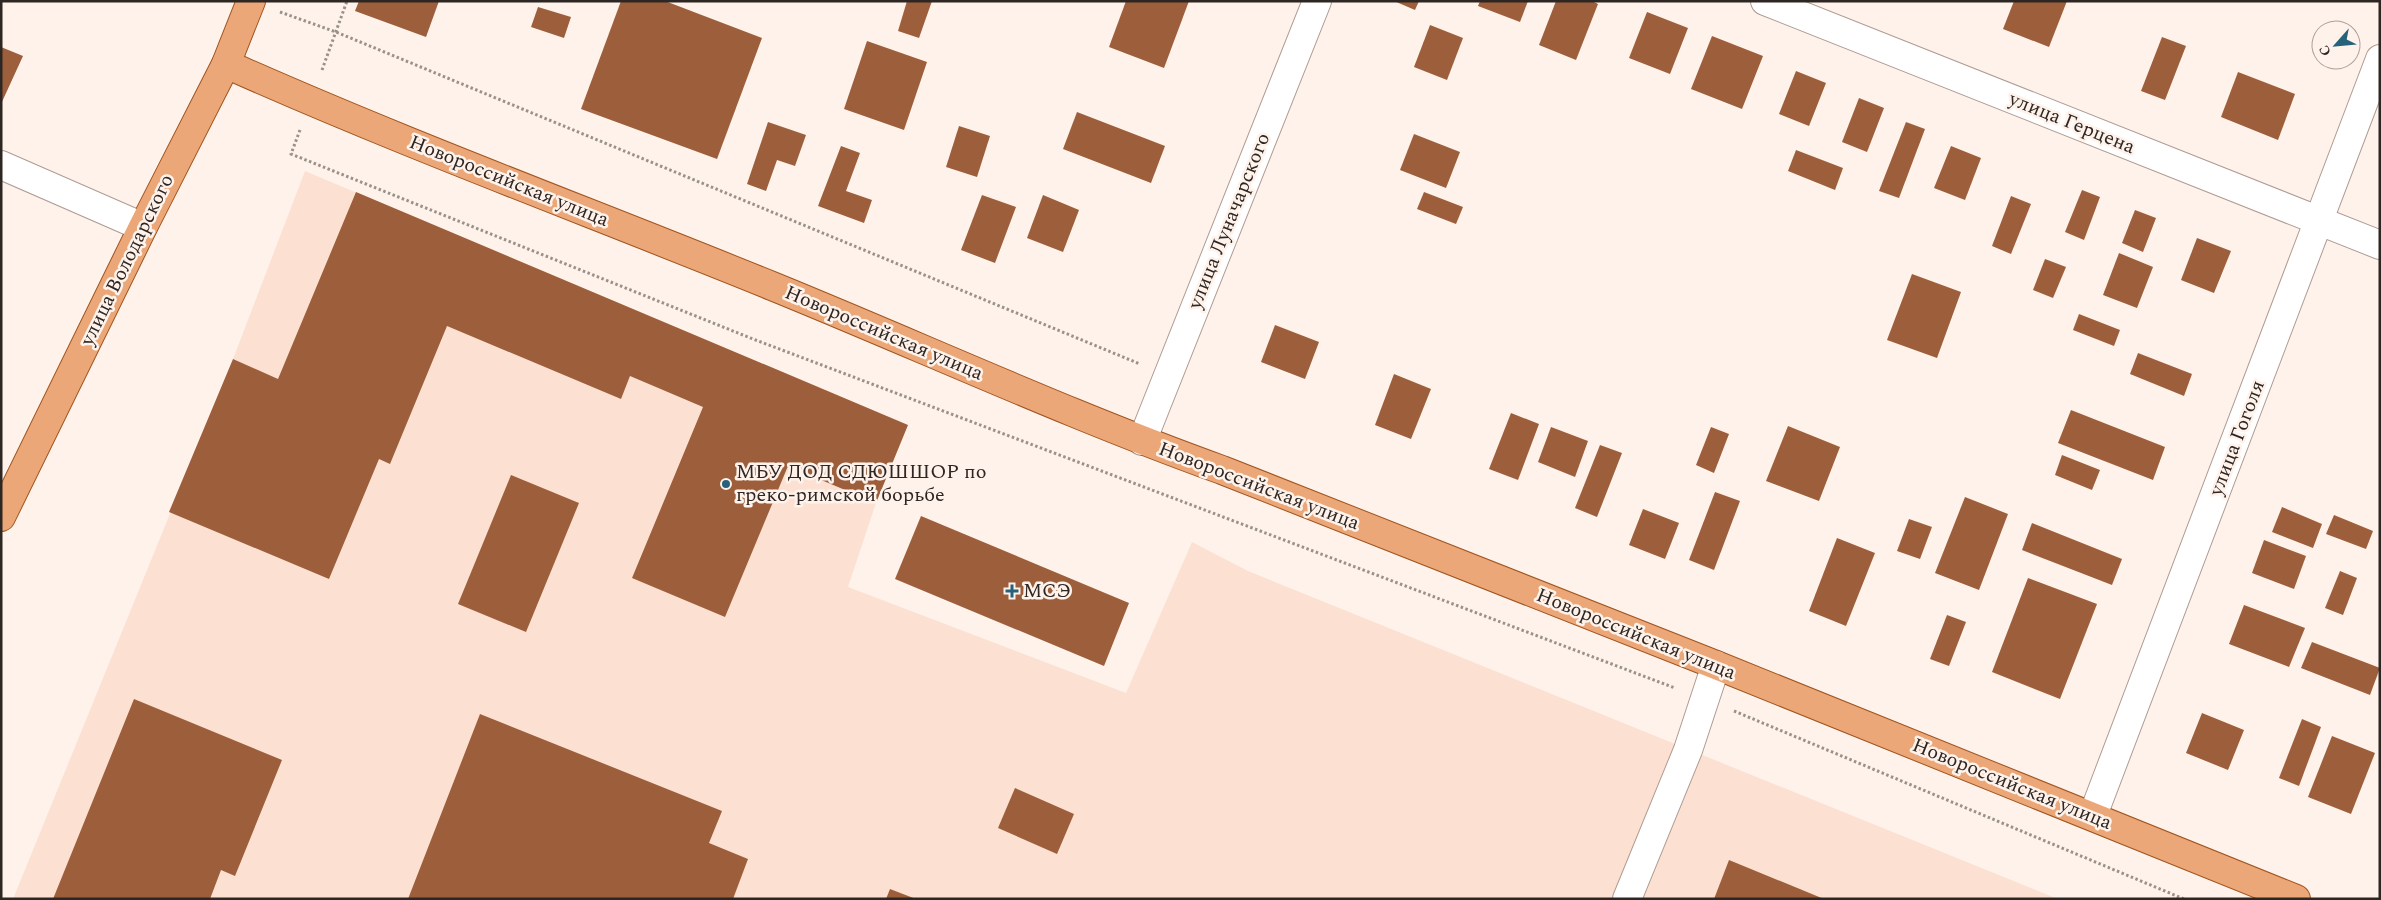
<svg xmlns="http://www.w3.org/2000/svg" width="2381" height="900" viewBox="0 0 2381 900" font-family="Spectral,serif">
	<rect width="100%" height="100%" fill="#fef2eb"/>
	<!-- built -->
	<path fill="#fce1d2" d="M305,171L908,425L876,503L848,587L1126,693L1192,542L1248,571L2058,899H13L233,359Z"/>
	<!-- building -->
	<g fill="#9d5f3b">
		<path d="M359,1H439L426,37L355,11Z"/>
		<path d="M621,1H665L762,38L717,159L581,109Z"/>
		<path d="M907,1H932L919,38L898,31Z"/>
		<path d="M1126,1H1189L1164,68L1109,47Z"/>
		<path d="M1394,1H1419L1415,10Z"/>
		<path d="M1480,1H1528L1520,22L1478,6Z"/>
		<path d="M1556,1H1592L1598,4L1576,60L1539,45Z"/>
		<path d="M2014,1H2067L2049,47L2003,29Z"/>
		<path d="M538,7L571,17L564,38L531,27Z"/>
		<path d="M1647,12L1688,28L1670,74L1629,58Z"/>
		<path d="M1430,25L1463,38L1447,80L1414,67Z"/>
		<path d="M1712,36L1763,56L1742,109L1691,89Z"/>
		<path d="M2162,37L2186,46L2165,100L2141,91Z"/>
		<path d="M867,41L927,62L904,130L844,109Z"/>
		<path d="M1,47L23,56L1,104Z"/>
		<path d="M1796,71L1826,83L1809,126L1779,114Z"/>
		<path d="M2238,72L2295,94L2278,140L2221,117Z"/>
		<path d="M1859,98L1884,108L1867,152L1842,142Z"/>
		<path d="M1077,112L1165,146L1151,183L1063,149Z"/>
		<path d="M768,122L806,135L795,166L777,160L766,191L747,184Z"/>
		<path d="M1906,122L1925,129L1899,198L1879,191Z"/>
		<path d="M959,126L990,136L977,177L946,167Z"/>
		<path d="M1414,134L1460,152L1446,188L1400,170Z"/>
		<path d="M841,146L860,153L846,191L872,200L864,223L818,206Z"/>
		<path d="M1951,146L1981,158L1965,200L1934,188Z"/>
		<path d="M1796,150L1843,168L1835,190L1788,171Z"/>
		<path d="M2082,190L2100,197L2084,240L2065,232Z"/>
		<path d="M356,192L908,425L876,503L788,466L725,617L632,578L703,407L630,376L621,399L447,326L390,464L379,459L329,579L169,512L233,359L278,379Z"/>
		<path d="M1424,192L1463,207L1456,224L1417,209Z"/>
		<path d="M982,195L1016,207L995,263L961,250Z"/>
		<path d="M1043,195L1079,210L1063,252L1027,238Z"/>
		<path d="M2011,196L2031,204L2011,254L1992,246Z"/>
		<path d="M2135,210L2156,218L2143,252L2122,243Z"/>
		<path d="M2197,238L2231,251L2214,293L2181,280Z"/>
		<path d="M2119,253L2153,267L2137,308L2103,295Z"/>
		<path d="M2045,259L2066,267L2053,298L2033,290Z"/>
		<path d="M1912,274L1961,292L1937,358L1887,340Z"/>
		<path d="M2079,314L2120,330L2114,346L2073,330Z"/>
		<path d="M1275,325L1319,342L1305,379L1261,362Z"/>
		<path d="M2138,353L2192,374L2184,396L2130,374Z"/>
		<path d="M1394,374L1431,389L1411,439L1375,425Z"/>
		<path d="M2071,410L2165,447L2153,480L2058,443Z"/>
		<path d="M1511,413L1539,424L1518,480L1489,469Z"/>
		<path d="M1788,426L1840,447L1819,501L1766,481Z"/>
		<path d="M1551,427L1588,441L1575,477L1538,462Z"/>
		<path d="M1711,427L1729,434L1714,473L1696,465Z"/>
		<path d="M1600,445L1622,453L1597,517L1575,508Z"/>
		<path d="M2062,455L2100,470L2092,490L2055,475Z"/>
		<path d="M511,475L579,503L526,632L458,604Z"/>
		<path d="M1715,492L1740,501L1714,570L1689,560Z"/>
		<path d="M1965,497L2008,514L1979,590L1935,573Z"/>
		<path d="M2282,507L2322,524L2313,548L2272,532Z"/>
		<path d="M1643,509L1679,523L1665,559L1629,545Z"/>
		<path d="M2334,515L2373,531L2366,549L2326,534Z"/>
		<path d="M921,516L1129,603L1104,666L895,579Z"/>
		<path d="M1909,519L1932,527L1920,559L1897,551Z"/>
		<path d="M2032,523L2122,559L2112,585L2022,550Z"/>
		<path d="M1837,538L1875,553L1846,626L1809,611Z"/>
		<path d="M2264,540L2306,556L2294,589L2252,573Z"/>
		<path d="M2340,571L2357,578L2343,615L2325,608Z"/>
		<path d="M2028,578L2097,604L2060,699L1992,672Z"/>
		<path d="M2244,605L2305,628L2289,667L2229,644Z"/>
		<path d="M1947,615L1966,622L1949,666L1930,659Z"/>
		<path d="M2312,642L2380,668L2370,695L2301,668Z"/>
		<path d="M134,699L282,760L235,876L221,870L210,899H53Z"/>
		<path d="M2202,713L2244,730L2228,770L2186,753Z"/>
		<path d="M480,714L722,811L709,843L748,859L733,899H408Z"/>
		<path d="M2302,719L2321,727L2299,786L2279,778Z"/>
		<path d="M2332,736L2375,753L2351,814L2308,797Z"/>
		<path d="M1015,788L1074,814L1057,854L998,828Z"/>
		<path d="M1729,860L1824,899H1714Z"/>
		<path d="M890,889L916,899H886Z"/>
	</g>
	<g fill="none" stroke-linecap="round" stroke-linejoin="round">
		<!-- minor casing -->
		<g stroke="#af9c93" stroke-width="30">
			<g id="minor">
				<path d="M1765,1L2380,245"/>
				<path d="M1,165L143,227"/>
				<path d="M1142,441L1317,1"/>
				<path d="M2093,815L2380,59"/>
				<path d="M1627,899L1688,750L1716,665"/>
			</g>
		</g>
		<!-- major casing -->
		<g stroke="#a0541f" stroke-width="30">
			<g id="major">
				<path d="M226,64C405,144 590,212 772,286C922,347 1069,415 1222,470L1716,665L2296,899"/>
				<path d="M1,517L143,227L226,64L251,1"/>
			</g>
		</g>
		<!-- path -->
		<g stroke="#9a918b" stroke-width="3" stroke-dasharray="2.5 2.5" stroke-linecap="butt">
			<path d="M280,12L336,32L1140,364"/>
			<path d="M322,70L347,1"/>
			<path d="M300,130L291,154L753,339L1675,688"/>
			<path d="M1734,711L2184,899"/>
		</g>
		<!-- minor -->
		<use href="#minor" stroke="#fff" stroke-width="28"/>
		<!-- major -->
		<use href="#major" stroke="#eba777" stroke-width="28"/>
	</g>
	<!-- markers -->
	<g fill="#27617a" stroke="#fef2eb" stroke-width="2">
		<circle cx="726" cy="484" r="5"/>
		<path d="M1009.5 583.5h5v5h5v5h-5v5h-5v-5h-5v-5h5z"/>
	</g>
	<g text-anchor="middle" dominant-baseline="central" stroke-width="5" stroke-linejoin="round" paint-order="stroke">
		<!-- street labels -->
		<g font-size="20" fill="#2d2622" stroke="#fef2eb">
			<text transform="translate(2072 123) rotate(22)">улица Герцена</text>
			<text transform="translate(509 181) rotate(22)">Новороссийская улица</text>
			<text transform="translate(1229 221) rotate(-68)">улица Луначарского</text>
			<text transform="translate(127 260) rotate(-64)">улица Володарского</text>
			<text transform="translate(884 333) rotate(23)">Новороссийская улица</text>
			<text transform="translate(2237 438) rotate(-69)">улица Гоголя</text>
			<text transform="translate(1259 486) rotate(21)">Новороссийская улица</text>
			<text transform="translate(1636 634) rotate(22)">Новороссийская улица</text>
			<text transform="translate(2012 784) rotate(22)">Новороссийская улица</text>
		</g>
		<!-- poi labels -->
		<g font-size="20" fill="#2d2622" stroke="#fef2eb" text-anchor="start">
			<text x="736" y="472">МБУ ДОД СДЮШШОР по<tspan x="736" dy="23">греко-римской борьбе</tspan></text>
			<text x="1023" y="591">МСЭ</text>
		</g>
	</g>
	<!-- border -->
	<rect width="2381" height="900" fill="none" stroke="#2d2622" stroke-width="5"/>
	<!-- north arrow -->
	<g transform="translate(2336 45) rotate(243)"><circle r="24" fill="#fef2eb" stroke="#aaa09b"/>
	<path d="M0-4L9 19L0 12L-9 19Z" fill="#27617a"/>
	<text y="-8" font-size="14" font-weight="bold" text-anchor="middle" fill="#2d2622">С</text>
	</g>
</svg>
